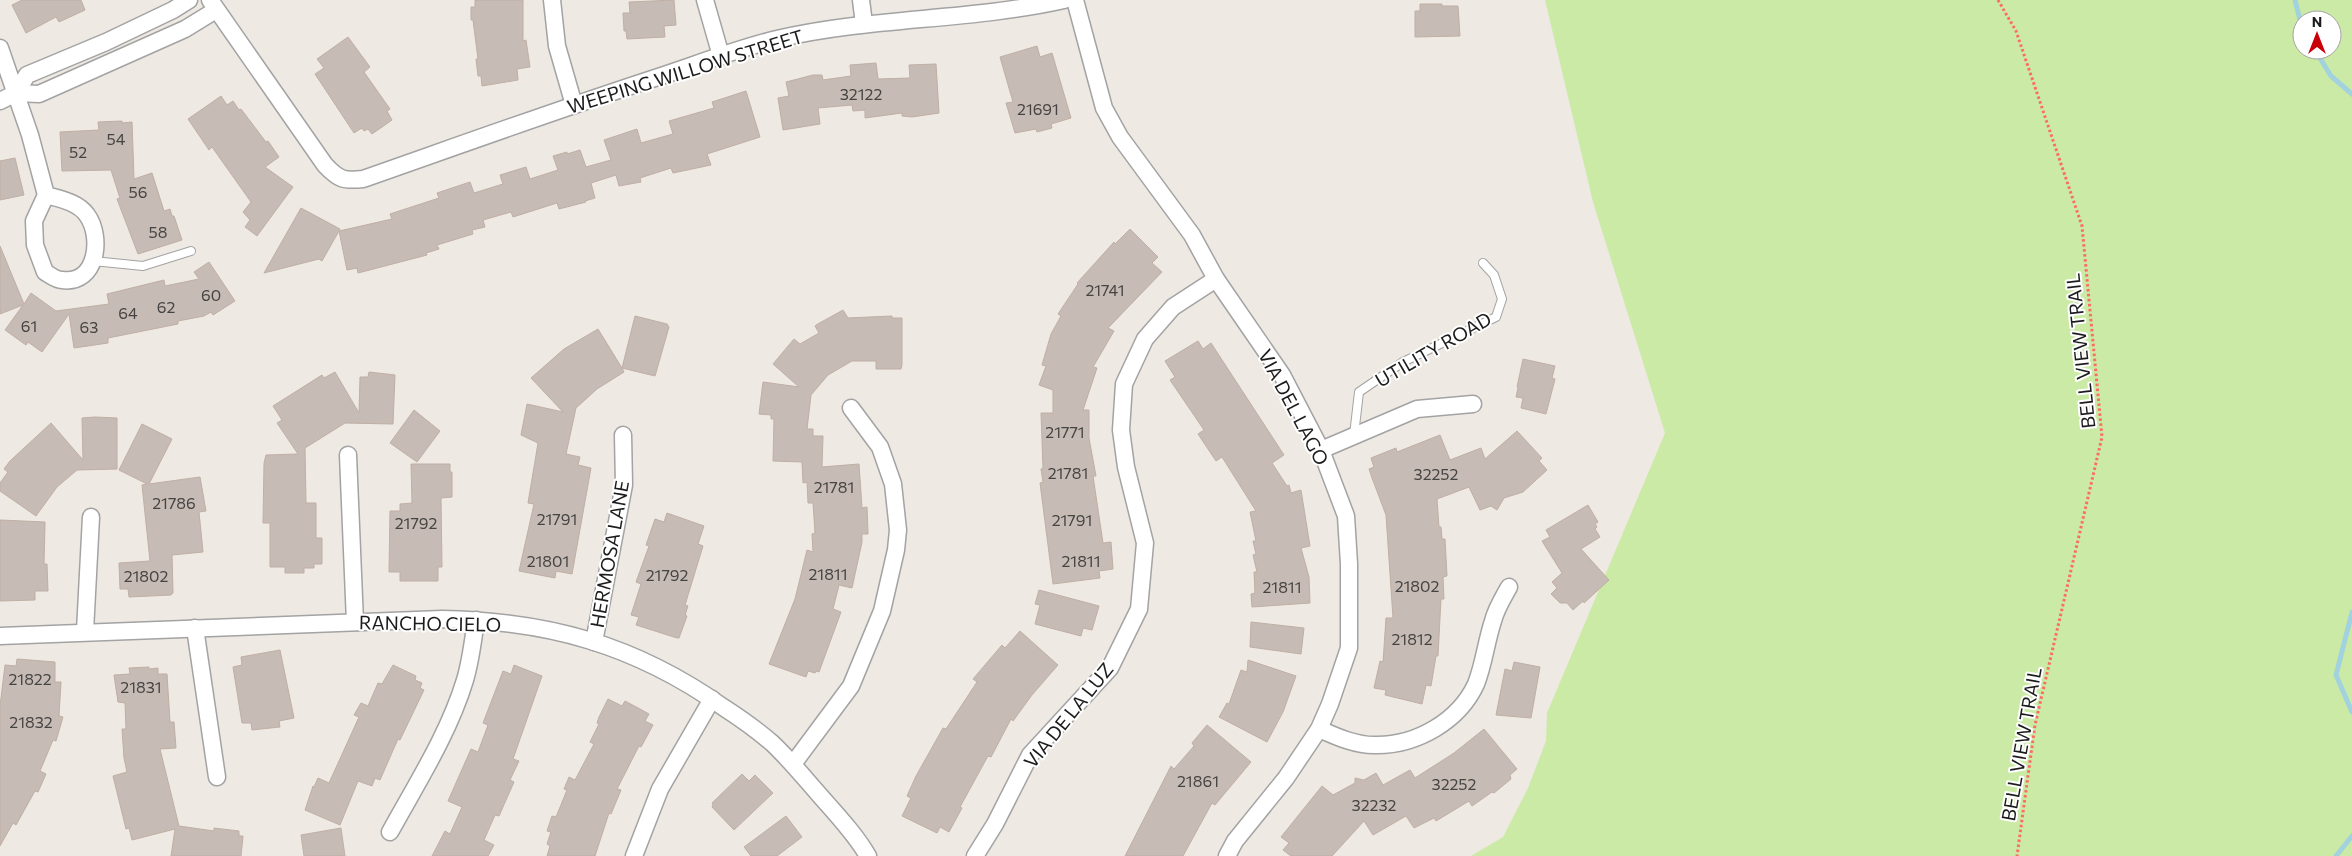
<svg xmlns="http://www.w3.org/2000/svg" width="2352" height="856" viewBox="0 0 2352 856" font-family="Commissioner,sans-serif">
	<rect width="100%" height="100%" fill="#eee9e2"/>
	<!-- grass -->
	<path fill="#cbeaa6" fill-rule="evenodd" d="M1545,0H2352V856H1471L1503,837L1528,788L1546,741L1547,713L1665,433L1593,202ZM2302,20H2332V50H2302Z"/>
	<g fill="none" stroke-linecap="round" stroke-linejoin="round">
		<!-- stream -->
		<g stroke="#a1d2dd" stroke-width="5">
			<path d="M2295,0L2302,28"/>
			<path d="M2315,50L2331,76L2352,94"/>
			<path d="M2352,612L2336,675L2352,712"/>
			<path d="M2336,856L2352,836"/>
		</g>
	</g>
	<!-- building -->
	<g fill="#c6bbb5" stroke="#c0afa4">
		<path d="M22,0H81L85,10L59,22L56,17L26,33L12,5Z"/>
		<path d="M475,0H523V41L526,40L530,67L517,69L518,80L482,86L481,76H478L476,59H478L473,20H471V7H475Z"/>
		<path d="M674,0L676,25L664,26L665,37L627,39L626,31H624L623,13H630L629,2Z"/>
		<path d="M1420,4H1442V6H1458L1460,36L1415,37V11H1420Z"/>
		<path d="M348,37L370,67L364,72L390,109L387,111L392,120L372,134L368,129L364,131L362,128L354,133L315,74L324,68L317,59Z"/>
		<path d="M1037,46L1040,57L1052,53L1071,118L1051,124L1052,128L1037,132L1036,129L1015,133L1006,103L1013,102L1000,57Z"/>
		<path d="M876,63L878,79L910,78L909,65L936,64L939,113L912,117L902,116V113L865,118V110L853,111L852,105L818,108L820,124L783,130L778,98L789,96L786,82L813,75H822L823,80L851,76L850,65Z"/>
		<path d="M746,91L760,137L707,154L711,165L673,173L671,168L640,178L641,182L619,186L616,175L591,183L595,198L585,201L586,202L559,209L557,203L513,217L511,212L483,220L485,227L472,230L473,234L437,245L439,249L426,253L427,255L358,273L357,268L347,270L339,231L322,261L319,259L264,273L301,208L340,229L339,231L392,219L390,214L439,198L437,193L470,182L474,193L503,184L500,175L526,167L530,179L558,170L553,156L567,152V154L580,150L586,167L611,160L604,140L637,129L641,143L673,134L669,121L714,108L712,102Z"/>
		<path d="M221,96L227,105L233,101L239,110L241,109L266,142L268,141L279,157L265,167L293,187L257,236L245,227L250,220L243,212L251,202L212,147L209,150L188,119Z"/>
		<path d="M122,121V123L132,122L134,179L152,173L164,211L170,209L172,216H174L182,240L138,254L117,199L120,198L111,170L62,171L60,132L99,130L98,122Z"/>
		<path d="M15,158L24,195L0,200V161Z"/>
		<path d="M1130,229L1158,257L1152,263L1162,272L1108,328L1114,331L1093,367L1097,368L1083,410H1089V438L1096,476H1093L1103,543L1111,542L1113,569L1099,571L1100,578L1053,584L1040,483L1043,482L1041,469L1043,468L1041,413H1053V390L1039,385L1046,366L1042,365L1051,334L1061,316L1058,314L1078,284L1077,283L1114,242L1115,244Z"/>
		<path d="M0,246L24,304L31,293L56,311L109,304L107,294L164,280L165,286L199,279L194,272L209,262L235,301L213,315L211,312L204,316L178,321V324L108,338V343L74,348L69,314L42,352L28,342L26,345L5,330L23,305L0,314Z"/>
		<path d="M843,310L848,318L892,316V318H902V365L901,369H876V361H852L828,375L811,395L807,429H813V436H823L822,467L859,464L862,508L867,507L868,534H862V542L852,588L839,585L833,609L841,612L819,672L816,671L815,673L808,671L806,677L769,664L795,599L807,550L813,552L812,534L815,533L813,503H808L807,482L803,483L802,462L773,461L774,419H771V415L759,414L763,382L799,387L773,364L794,339L800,344L819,333L815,326L816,325Z"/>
		<path d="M635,316L667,324L669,327L655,376L622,368L624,372L597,389L576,408L566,454L580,457L578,465L591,468L572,574L556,571L555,578L519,571L534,504L528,503L538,443L521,435L527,404L563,412L531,378L564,349L598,329L622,368Z"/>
		<path d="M1198,341L1203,349L1211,343L1284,455L1272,463L1287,486L1289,485L1291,493L1301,490L1310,546L1301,548L1309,577L1310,603L1252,607L1251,594L1255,593L1254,572H1257L1253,555L1256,554L1253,541H1256L1250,512L1256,511L1222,457L1216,461L1198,434L1204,430L1170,380L1175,377L1165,361Z"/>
		<path d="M1523,359L1555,366L1552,378L1555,379L1546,414L1521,408L1523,398L1516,397L1518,388L1517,387Z"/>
		<path d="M335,372L359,413L360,377H368L369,372L395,375L393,424L345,423L305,448L306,503H316V538H322V564H314V568H304V573H285V567H270V523H263L264,463L266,455L298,454L277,423L282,420L273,406L322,375L324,378Z"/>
		<path d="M414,410L440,431L417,462L390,443Z"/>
		<path d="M95,417L117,418V469L77,470L57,487L36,516L0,491V483L8,472L4,469L10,461L51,423L83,460L82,418Z"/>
		<path d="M142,424L172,439L149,484L200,477L206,511L199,512L203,552L172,555L173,593L171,595L129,597L128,589H120L119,563L150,561L142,485L147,484L119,470Z"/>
		<path d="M1517,431L1542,458L1539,461L1547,470L1523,492L1504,498L1497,510L1491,506L1480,510L1469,487L1437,499L1439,527H1441L1442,539H1445L1447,576L1443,577L1444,599H1441L1438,656H1436L1431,686L1426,685L1422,704L1385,695L1386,690L1374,688L1380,661L1383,662L1386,618H1393L1386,515L1372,478L1369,469L1374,467L1371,458L1396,448L1397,452L1440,435L1450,460L1481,448L1485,459Z"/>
		<path d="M411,464H450V472H452V497L441,498L442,567H438V581H400V572H389L390,511H400V504L412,503Z"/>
		<path d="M1588,505L1598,522L1595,524L1597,527L1595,529L1600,537L1581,549L1609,580L1584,603L1583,601L1573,610L1567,603H1560L1551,594L1557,588L1552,582L1562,573L1542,541L1550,537L1546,530Z"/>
		<path d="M667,513L704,526L698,544L703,546L685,605L688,606L685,615L687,616L679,638H677L636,625L639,617L631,615L641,584L636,582L649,546L646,545L655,519L664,522Z"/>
		<path d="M0,520L45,522L44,564H47L48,591H35V600L0,601Z"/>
		<path d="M1039,590L1099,606L1092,630L1083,628L1081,636L1035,624L1040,605L1035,604Z"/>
		<path d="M1251,622L1304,628L1301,654L1250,647Z"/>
		<path d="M1020,631L1058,665L1032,695L1013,721L1011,719L991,757L988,756L960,807L962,808L949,832L940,827L937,833L902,816L911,798L907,796L916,776L943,728L946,729L977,682L973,679L1002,645L1005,648Z"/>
		<path d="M280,650L294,718L279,721L280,727L252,730L251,723H242L233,667L242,665L241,657Z"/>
		<path d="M17,659L55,662V682H61L59,716L63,717L56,741L53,740L40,771L46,774L38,792L35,791L16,825L13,823L0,846V706L5,665L16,666Z"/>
		<path d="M1248,660L1296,676L1283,712L1267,742L1219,717L1227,703L1229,704L1241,670L1247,672Z"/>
		<path d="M1514,662L1540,667L1531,718L1496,715L1505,669L1512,671Z"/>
		<path d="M393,665L416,676L415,680L422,683L420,688L424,690L400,740L398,739L380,780L375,778L372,786L358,781L340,825L305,810L313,786L314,787L318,778L329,783L359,717L354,715L361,703L368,706L378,683L382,684Z"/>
		<path d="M514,665L542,676L513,759L519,761L510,780L514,782L499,816L495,815L484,840L494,845L488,856H432L445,831L450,834L462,807L448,801L471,749L478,752L488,725L483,723L503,671L511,674Z"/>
		<path d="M149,667V669L158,668V674H167L170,722H174L176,748L160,749L179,826L214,831V828L239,831V836H243L241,856H171L175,829L132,840L129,828L126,829L113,776L127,772L124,758L122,729H126L125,703L118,702L114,675L130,674L129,668Z"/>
		<path d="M608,699L622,706L625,701L640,709L649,714L645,721L653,725L641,747L639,746L617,789L621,790L611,814L609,813L595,856H547L550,846L547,844L551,832L547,831L552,816L556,817L567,790L564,789L569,777L575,780L594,744L590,742L599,724L597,723L599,717Z"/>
		<path d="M1207,725L1251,762L1215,805L1212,803L1183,856H1125L1171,766L1174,769L1194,746L1192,743Z"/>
		<path d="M1484,729L1517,769L1510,775L1511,779L1494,793L1492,792L1472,806L1469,801L1436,821L1434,818L1414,828L1406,816L1373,835L1364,821L1332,856H1291L1283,850L1289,843L1281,837L1322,786L1333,795L1355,783V778L1364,780L1376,773L1383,785L1410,770L1415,778L1454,753Z"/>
		<path d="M742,774L749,781L755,775L773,793L734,830L712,807L713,805L712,803Z"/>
		<path d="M786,816L802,837L777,856H751L744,847Z"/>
		<path d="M341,828L345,856H304L301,835Z"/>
	</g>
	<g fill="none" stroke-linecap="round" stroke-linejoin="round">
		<!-- service casing -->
		<g stroke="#a3a3a3" stroke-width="10">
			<g id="service">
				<path d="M93,261L143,266L191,251"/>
				<path d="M1354,435L1359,392L1403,362L1496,317L1502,299L1494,275L1483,263"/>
			</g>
		</g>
		<!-- minor casing -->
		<g stroke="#a3a3a3" stroke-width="19">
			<g id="minor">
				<path d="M210,0L325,165C339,180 344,181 363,179C460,145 557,110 655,78C695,65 736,49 777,39C871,17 970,21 1064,0"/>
				<path d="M552,0L557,46L574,105"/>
				<path d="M705,0L721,56"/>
				<path d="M861,0L864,24"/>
				<path d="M1075,0L1104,108L1120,137L1192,235L1216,279L1282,375L1321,450L1346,516L1349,564V648L1330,704L1319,729L1286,778L1235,841L1227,856"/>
				<path d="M0,48L30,135L46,195L34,221L35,245L45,272C50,275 56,280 62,280C97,285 103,237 87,215C78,202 60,199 46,195"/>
				<path d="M16,93L27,75L106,42L173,10L189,0"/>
				<path d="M0,101L16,93L39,94L185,29L216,10"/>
				<path d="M1321,450L1417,409L1473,404"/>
				<path d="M348,455L355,622"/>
				<path d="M195,628L217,777"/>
				<path d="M85,631L91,517"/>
				<path d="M0,636L442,619C549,621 635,645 723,707C740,718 757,730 772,743C788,758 802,775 816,791C834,812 854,832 868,856"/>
				<path d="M594,642L624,485L623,435"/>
				<path d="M1319,729C1337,737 1357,746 1377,745C1417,745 1459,721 1476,684C1484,664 1486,642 1493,621C1496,609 1503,598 1509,587"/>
				<path d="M793,764L851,686L882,611L896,550L898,530L893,484L880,447L851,408"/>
				<path d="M390,832C417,783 449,733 465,680C471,660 473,640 476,620"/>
				<path d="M634,856L660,789L712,699"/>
				<path d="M975,856L995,824L1030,755L1110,668L1139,609L1145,543L1126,467L1121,430L1124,384L1145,339L1173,307L1216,279"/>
			</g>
		</g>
		<!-- path -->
		<path stroke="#fc6c65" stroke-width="3" stroke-dasharray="2.5 2.5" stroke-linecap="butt" d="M1998,0L2016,31L2082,226L2102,437L2035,725L2017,856"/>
		<!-- service -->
		<use href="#service" stroke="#fff" stroke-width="8"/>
		<!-- minor -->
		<use href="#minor" stroke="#fff" stroke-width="16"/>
	</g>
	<g text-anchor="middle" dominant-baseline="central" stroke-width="4" stroke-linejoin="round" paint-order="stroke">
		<!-- number labels -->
		<g font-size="16" fill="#464442">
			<text x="861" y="93">32122</text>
			<text x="1038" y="108">21691</text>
			<text x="116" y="138">54</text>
			<text x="78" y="151">52</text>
			<text x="138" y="191">56</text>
			<text x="158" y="231">58</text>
			<text x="1105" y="289">21741</text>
			<text x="211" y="294">60</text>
			<text x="166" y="306">62</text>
			<text x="128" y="312">64</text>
			<text x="29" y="325">61</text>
			<text x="89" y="326">63</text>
			<text x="1065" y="431">21771</text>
			<text x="1068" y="472">21781</text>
			<text x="1436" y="473">32252</text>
			<text x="834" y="486">21781</text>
			<text x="174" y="502">21786</text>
			<text x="557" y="518">21791</text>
			<text x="1072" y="519">21791</text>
			<text x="416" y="522">21792</text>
			<text x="548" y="560">21801</text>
			<text x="1081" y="560">21811</text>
			<text x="828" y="573">21811</text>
			<text x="667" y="574">21792</text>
			<text x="146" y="575">21802</text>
			<text x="1417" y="585">21802</text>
			<text x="1282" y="586">21811</text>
			<text x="1412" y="638">21812</text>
			<text x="30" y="678">21822</text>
			<text x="141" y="686">21831</text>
			<text x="31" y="721">21832</text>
			<text x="1198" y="780">21861</text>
			<text x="1454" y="783">32252</text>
			<text x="1374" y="804">32232</text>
		</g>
		<!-- street labels -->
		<g font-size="19" fill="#1c1c1c" stroke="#fff">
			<text transform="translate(685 71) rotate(-17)">WEEPING WILLOW STREET</text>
			<text transform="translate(1433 349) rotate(-30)">UTILITY ROAD</text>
			<text transform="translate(2080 351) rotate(-96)">BELL VIEW TRAIL</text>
			<text transform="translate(1294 407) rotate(62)">VIA DEL LAGO</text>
			<text transform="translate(609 554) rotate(-80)">HERMOSA LANE</text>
			<text transform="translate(430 623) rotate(1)">RANCHO CIELO</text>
			<text transform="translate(1068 715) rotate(-51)">VIA DE LA LUZ</text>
			<text transform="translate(2021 744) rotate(-80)">BELL VIEW TRAIL</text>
		</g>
	</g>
	<!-- north arrow -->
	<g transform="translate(2317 35)"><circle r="24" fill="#ffffff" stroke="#a4a4a4"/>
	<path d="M0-4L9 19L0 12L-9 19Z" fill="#c9000a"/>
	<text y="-8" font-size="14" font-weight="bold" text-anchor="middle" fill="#1c1c1c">N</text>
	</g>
</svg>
